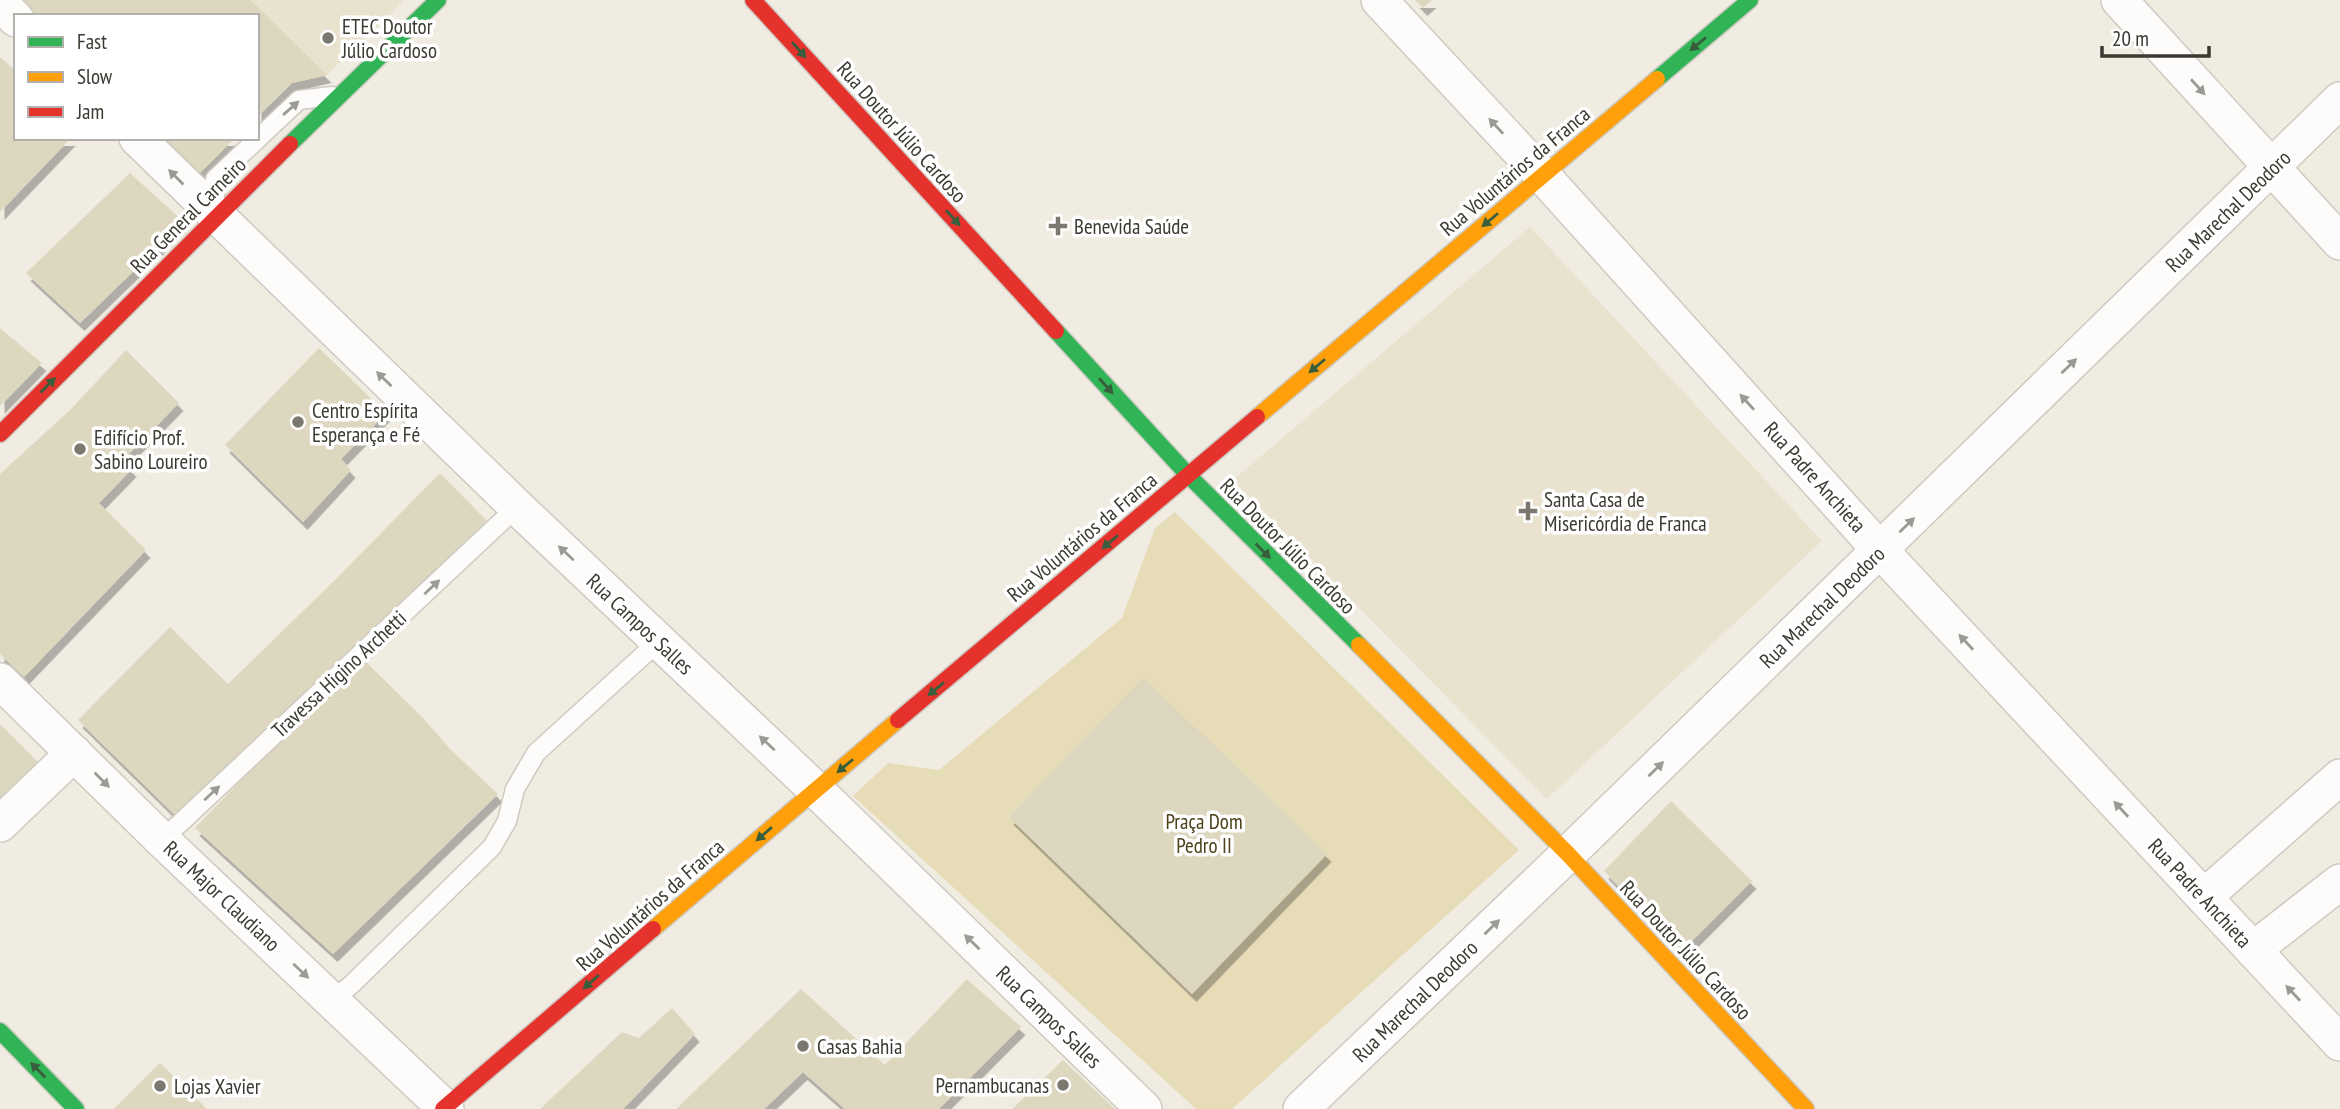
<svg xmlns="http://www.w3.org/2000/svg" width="2340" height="1109" viewBox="0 0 2340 1109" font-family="'PT Sans Narrow',sans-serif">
	<defs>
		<filter id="shadow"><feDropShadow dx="4.5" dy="8" stdDeviation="0" flood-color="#0004"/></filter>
	</defs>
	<rect width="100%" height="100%" fill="#f0ece2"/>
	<!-- built -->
	<g fill="#e9e2cf">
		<path d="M251,0H404L327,75Z"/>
		<path d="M1530,227L1822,541L1547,799L1233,480Z"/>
	</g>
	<!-- green -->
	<path fill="#e7dcb8" d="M1175,512L1519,850L1232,1109H1196L853,796L888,763L939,770L1122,618L1155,528Z"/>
	<!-- building -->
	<g fill="#ded7c0" filter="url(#shadow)">
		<path d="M18,0H251L327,75L292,83L257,117V16H33Z"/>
		<path d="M1415,0H1432L1423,8Z"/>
		<path d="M0,57L16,71V138H71L0,212Z"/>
		<path d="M155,138H235L195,178Z"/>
		<path d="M130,173L184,222L80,323L26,273Z"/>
		<path d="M0,328L42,363L0,406Z"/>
		<path d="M319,348L386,413L341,459L351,470L303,522L225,445Z"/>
		<path d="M126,350L179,403L123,460L132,469L99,503L146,550L24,677L0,654V474L70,410Z"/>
		<path d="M440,473L488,522L180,820L78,720L170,627L228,684L336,579Z"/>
		<path d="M360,656L423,718L452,751L498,794L333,954L195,828Z"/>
		<path d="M1143,677L1327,854L1192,994L1009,817Z"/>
		<path d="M0,724L46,770L0,813Z"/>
		<path d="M1671,801L1752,881L1680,953L1604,871Z"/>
		<path d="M967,979L1021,1027L939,1109H845L803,1072L764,1109H676L801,989L885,1065Z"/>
		<path d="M672,1008L695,1034L623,1109H540L622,1032L639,1038Z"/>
		<path d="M1063,1060L1115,1109H1012Z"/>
		<path d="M160,1063L207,1109H114Z"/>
	</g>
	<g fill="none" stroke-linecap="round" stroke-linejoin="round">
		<!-- lane casing -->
		<g stroke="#cdcac2" stroke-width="21">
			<g id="lane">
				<path d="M215,213V179L299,100L332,96"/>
				<path d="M162,840L517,507"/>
				<path d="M331,1000L350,986L492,847L507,821L515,789L536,753L659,641"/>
			</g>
		</g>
		<!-- street casing -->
		<g stroke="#cdcac2" stroke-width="38">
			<g id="street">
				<path d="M1379,0L1543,176L1880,550L2340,1043"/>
				<path d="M2119,0L2340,242"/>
				<path d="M0,3L16,19"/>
				<path d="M137,138L517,507L816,790L1144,1109"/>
				<path d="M0,681L162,840L446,1109"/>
				<path d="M0,824L74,753"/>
				<path d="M2204,897L2340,777"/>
				<path d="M2253,950L2340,882"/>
				<path d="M1301,1109L1568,854L2340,100"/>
			</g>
		</g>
		<!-- fast casing -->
		<g stroke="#cdcac2" stroke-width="19">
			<g id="fast">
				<path d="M1657,79L1750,0"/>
				<path d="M290,144L438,0"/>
				<path d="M1056,331L1188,475L1359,645"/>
				<path d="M0,1031L76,1109"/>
			</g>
		</g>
		<!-- slow casing -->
		<g stroke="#cdcac2" stroke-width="19">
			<g id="slow">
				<path d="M1257,417L1657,79"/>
				<path d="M1359,645L1568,854L1806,1109"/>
				<path d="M653,929L898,720"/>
			</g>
		</g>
		<!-- jam casing -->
		<g stroke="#cdcac2" stroke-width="19">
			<g id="jam">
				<path d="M753,0L1056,331"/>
				<path d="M0,434L290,144"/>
				<path d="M898,720L1257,417"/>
				<path d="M443,1109L653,929"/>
			</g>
		</g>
		<!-- lane -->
		<use href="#lane" stroke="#fdfcfb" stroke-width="18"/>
		<!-- street -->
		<use href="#street" stroke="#fdfcfb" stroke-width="35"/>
		<!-- fast -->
		<use href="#fast" stroke="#30b455" stroke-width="16"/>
		<!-- slow -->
		<use href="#slow" stroke="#ff9f0a" stroke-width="16"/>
		<!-- jam -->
		<use href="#jam" stroke="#e5322d" stroke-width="16"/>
	</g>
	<!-- one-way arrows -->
	<defs><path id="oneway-solid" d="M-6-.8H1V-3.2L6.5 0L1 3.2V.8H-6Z" transform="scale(1.75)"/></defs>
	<g fill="#385e3c">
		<use href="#oneway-solid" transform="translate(1698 44) rotate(140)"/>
		<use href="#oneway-solid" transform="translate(799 50) rotate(48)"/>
		<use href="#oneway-solid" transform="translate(953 218) rotate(48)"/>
		<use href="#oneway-solid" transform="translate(1490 220) rotate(140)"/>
		<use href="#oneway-solid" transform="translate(1317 366) rotate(140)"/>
		<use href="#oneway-solid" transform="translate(48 385) rotate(-45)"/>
		<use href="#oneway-solid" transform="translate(1106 386) rotate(48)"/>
		<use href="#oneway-solid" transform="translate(1110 542) rotate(140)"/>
		<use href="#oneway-solid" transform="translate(1263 551) rotate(45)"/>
		<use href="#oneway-solid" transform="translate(936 689) rotate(140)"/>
		<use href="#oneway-solid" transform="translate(845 766) rotate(140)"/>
		<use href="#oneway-solid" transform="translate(764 834) rotate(139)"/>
		<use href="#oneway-solid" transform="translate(591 982) rotate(139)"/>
		<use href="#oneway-solid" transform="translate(38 1070) rotate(-134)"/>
	</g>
	<g fill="#9c9a96">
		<use href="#oneway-solid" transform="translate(2198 87) rotate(48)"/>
		<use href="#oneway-solid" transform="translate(291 108) rotate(-41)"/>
		<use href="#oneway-solid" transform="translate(1496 126) rotate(-133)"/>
		<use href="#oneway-solid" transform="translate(176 177) rotate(-135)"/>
		<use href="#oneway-solid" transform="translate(2069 366) rotate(-44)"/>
		<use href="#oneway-solid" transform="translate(384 379) rotate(-136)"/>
		<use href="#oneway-solid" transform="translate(1747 402) rotate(-132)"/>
		<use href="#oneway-solid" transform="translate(1907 525) rotate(-44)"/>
		<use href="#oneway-solid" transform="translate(566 553) rotate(-137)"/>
		<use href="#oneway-solid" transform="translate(432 587) rotate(-43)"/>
		<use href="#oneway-solid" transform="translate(1966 642) rotate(-133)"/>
		<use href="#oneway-solid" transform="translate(767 743) rotate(-137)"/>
		<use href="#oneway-solid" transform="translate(1656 769) rotate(-44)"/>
		<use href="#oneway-solid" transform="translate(102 780) rotate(45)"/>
		<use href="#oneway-solid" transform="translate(212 793) rotate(-43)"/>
		<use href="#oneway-solid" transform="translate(2121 809) rotate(-133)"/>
		<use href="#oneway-solid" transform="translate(1492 927) rotate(-44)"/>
		<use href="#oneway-solid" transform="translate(972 942) rotate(-136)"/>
		<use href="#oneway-solid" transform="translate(301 971) rotate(43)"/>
		<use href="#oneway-solid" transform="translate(2293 993) rotate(-133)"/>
	</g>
	<!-- markers -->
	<g fill="#7a786f" stroke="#fff" stroke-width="2.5">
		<circle cx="328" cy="38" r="7"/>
		<path d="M1054.5 215.5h7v7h7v7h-7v7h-7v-7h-7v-7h7z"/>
		<circle cx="298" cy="422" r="7"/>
		<circle cx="80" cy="449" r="7"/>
		<path d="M1524.5 500.5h7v7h7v7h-7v7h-7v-7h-7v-7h7z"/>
		<circle cx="803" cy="1046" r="7"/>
		<circle cx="1063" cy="1085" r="7"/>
		<circle cx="160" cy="1086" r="7"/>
	</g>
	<g text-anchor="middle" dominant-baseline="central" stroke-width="7" stroke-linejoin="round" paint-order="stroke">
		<!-- poi labels -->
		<g font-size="21" fill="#3b3931" stroke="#fff" text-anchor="start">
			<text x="342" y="26">ETEC Doutor<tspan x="342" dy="24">Júlio Cardoso</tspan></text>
			<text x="1074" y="226">Benevida Saúde</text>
			<text x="312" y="410">Centro Espírita<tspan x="312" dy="24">Esperança e Fé</tspan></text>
			<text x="94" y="437">Edifício Prof.<tspan x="94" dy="24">Sabino Loureiro</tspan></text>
			<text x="1544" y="499">Santa Casa de<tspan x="1544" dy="24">Misericórdia de Franca</tspan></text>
			<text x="817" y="1046">Casas Bahia</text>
			<text x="1049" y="1085" text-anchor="end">Pernambucanas</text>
			<text x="174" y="1086">Lojas Xavier</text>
		</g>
		<!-- street labels -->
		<g font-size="21" fill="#3b3931" stroke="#fff">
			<text transform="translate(902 132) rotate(48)">Rua Doutor Júlio Cardoso</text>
			<text transform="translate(1515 171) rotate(-40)">Rua Voluntários da Franca</text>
			<text transform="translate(2228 211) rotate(-44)">Rua Marechal Deodoro</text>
			<text transform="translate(188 215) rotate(-45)">Rua General Carneiro</text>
			<text transform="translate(1815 477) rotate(48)">Rua Padre Anchieta</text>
			<text transform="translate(1082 537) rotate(-40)">Rua Voluntários da Franca</text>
			<text transform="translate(1288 546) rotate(45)">Rua Doutor Júlio Cardoso</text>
			<text transform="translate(1822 607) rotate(-44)">Rua Marechal Deodoro</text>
			<text transform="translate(640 624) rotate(43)">Rua Campos Salles</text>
			<text transform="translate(339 674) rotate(-43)">Travessa Higino Archetti</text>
			<text transform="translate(2200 893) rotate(47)">Rua Padre Anchieta</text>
			<text transform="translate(222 896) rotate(43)">Rua Major Claudiano</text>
			<text transform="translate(650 905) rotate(-41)">Rua Voluntários da Franca</text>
			<text transform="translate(1686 950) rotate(47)">Rua Doutor Júlio Cardoso</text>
			<text transform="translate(1415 1001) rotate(-44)">Rua Marechal Deodoro</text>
			<text transform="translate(1049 1017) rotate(44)">Rua Campos Salles</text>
		</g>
		<!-- park labels -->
		<g font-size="21" fill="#4c4019" stroke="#fff">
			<text x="1204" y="821">Praça Dom<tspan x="1204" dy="24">Pedro II</tspan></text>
		</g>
	</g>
	<!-- legend -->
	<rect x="14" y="14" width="245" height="126" fill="#ffffff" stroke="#b1b0ad" stroke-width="2"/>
	<rect x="28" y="37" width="35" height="10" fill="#30b455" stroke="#b1b0ad" stroke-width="2"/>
	<text x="77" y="49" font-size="21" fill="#3b3931">Fast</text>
	<rect x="28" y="72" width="35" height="10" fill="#ff9f0a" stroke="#b1b0ad" stroke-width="2"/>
	<text x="77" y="84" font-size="21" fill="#3b3931">Slow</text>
	<rect x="28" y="107" width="35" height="10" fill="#e5322d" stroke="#b1b0ad" stroke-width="2"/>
	<text x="77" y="119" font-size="21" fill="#3b3931">Jam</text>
	<!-- scale -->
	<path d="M2102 46v10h107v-10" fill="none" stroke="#3b3931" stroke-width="3.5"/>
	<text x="2112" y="46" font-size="21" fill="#3b3931" stroke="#ffffff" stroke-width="5" paint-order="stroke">20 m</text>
</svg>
